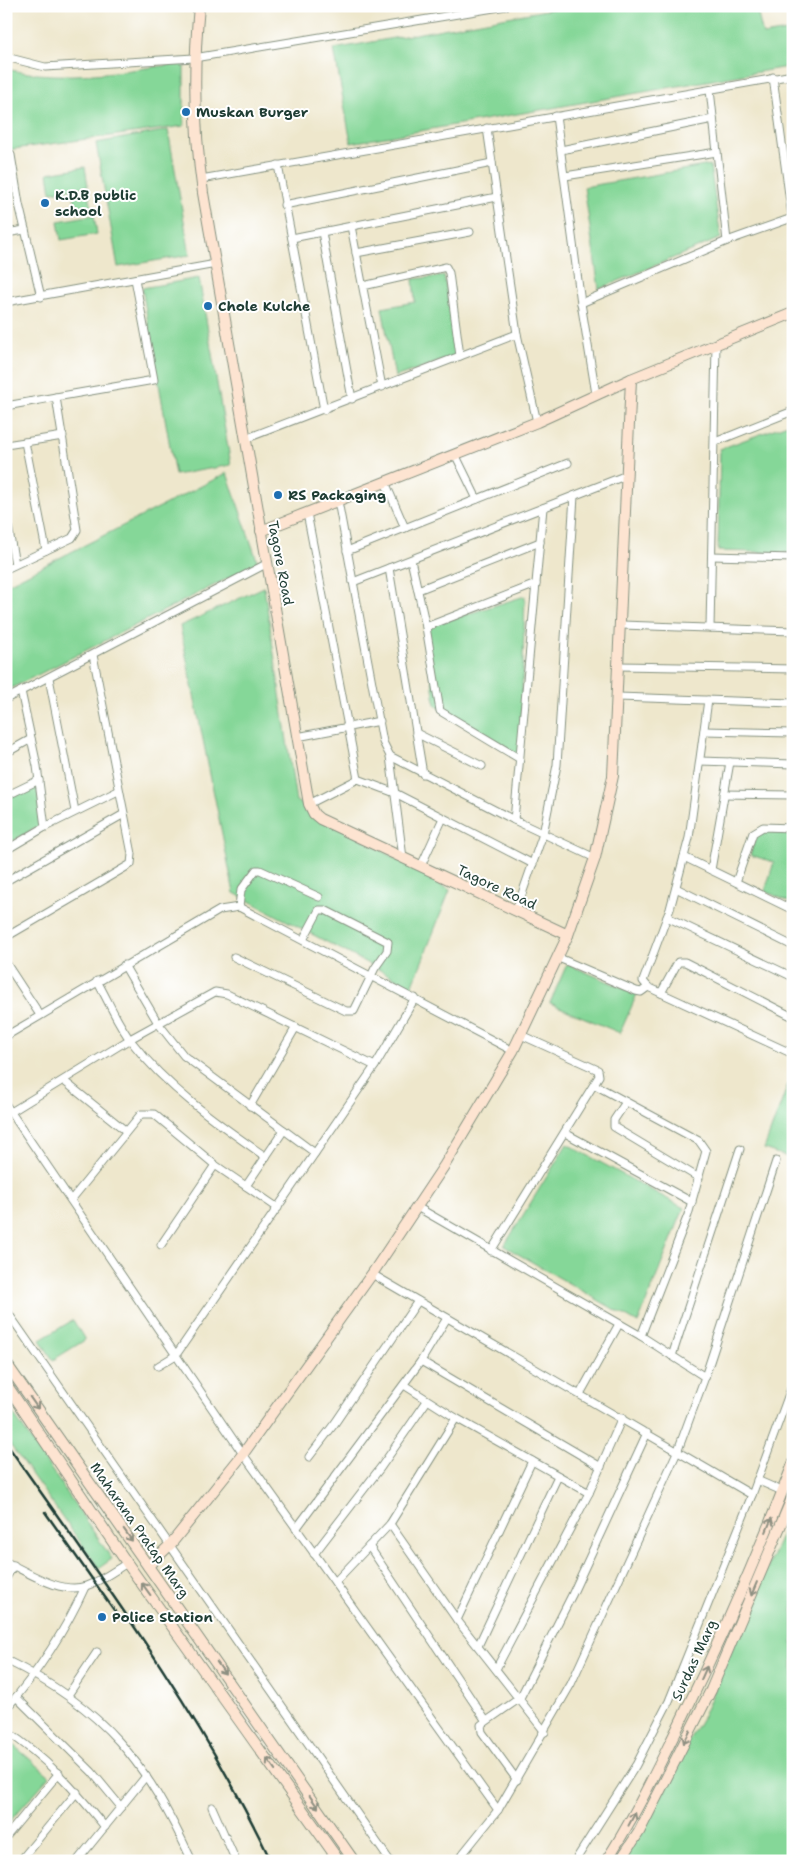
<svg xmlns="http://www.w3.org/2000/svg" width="799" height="1867" viewBox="0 0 799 1867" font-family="'Shantell Sans',sans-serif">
	<rect width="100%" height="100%" fill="#fff"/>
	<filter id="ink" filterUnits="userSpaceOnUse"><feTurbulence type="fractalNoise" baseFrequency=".02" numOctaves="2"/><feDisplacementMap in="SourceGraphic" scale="10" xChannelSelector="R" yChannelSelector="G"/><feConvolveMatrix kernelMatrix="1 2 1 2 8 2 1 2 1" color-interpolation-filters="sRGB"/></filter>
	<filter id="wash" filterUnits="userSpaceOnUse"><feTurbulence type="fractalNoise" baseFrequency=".0096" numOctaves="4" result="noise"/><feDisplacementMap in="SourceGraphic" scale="20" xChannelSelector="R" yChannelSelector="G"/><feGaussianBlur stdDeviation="1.12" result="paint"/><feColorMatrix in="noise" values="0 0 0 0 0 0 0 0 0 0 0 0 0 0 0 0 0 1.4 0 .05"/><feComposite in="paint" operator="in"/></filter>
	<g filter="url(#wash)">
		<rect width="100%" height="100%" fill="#eee7cc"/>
		<!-- green -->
		<g fill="#85d798" stroke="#528a66">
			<path d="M568,6H756L763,35L793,30V66L351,143L334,49Z"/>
			<path d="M184,63V126L6,150V69C66,83 125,70 184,63Z"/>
			<path d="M168,130L190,255L118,267L96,143Z"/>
			<path d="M710,165L721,238L599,289L584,187Z"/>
			<path d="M85,167L88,186L51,192L48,173Z"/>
			<path d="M89,192L92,210L76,212L74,195Z"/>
			<path d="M94,215L97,234L61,240L58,221Z"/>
			<path d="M444,276L458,355L395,377L382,308L415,302L413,279Z"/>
			<path d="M199,278L231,465L175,475L142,288Z"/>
			<path d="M793,422V553L718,551L720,449Z"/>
			<path d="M227,473L258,563L6,691V585Z"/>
			<path d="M264,587L296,801L450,890L412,987L234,893L180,626Z"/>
			<path d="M525,596L520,759L435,705L426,627Z"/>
			<path d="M37,784L42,824L6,845V799Z"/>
			<path d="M765,829L793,831V904L765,891L774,862L750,855L756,835Z"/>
			<path d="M567,964L637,994L620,1033L550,1003Z"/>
			<path d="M793,1071V1159L764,1149Z"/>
			<path d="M567,1144L684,1208L638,1323L504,1246Z"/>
			<path d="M73,1320L85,1340L53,1360L40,1340Z"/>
			<path d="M6,1403L112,1559L99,1568L6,1439Z"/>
			<path d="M793,1509V1861H619L704,1714Z"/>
			<path d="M6,1739L50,1776L9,1822L6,1818Z"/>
		</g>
	</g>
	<g filter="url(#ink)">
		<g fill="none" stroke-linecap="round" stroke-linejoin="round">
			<!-- street casing -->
			<g stroke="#869280" stroke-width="9">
				<g id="street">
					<path d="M6,57L45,67L194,58L506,6"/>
					<path d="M773,77L793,224"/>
					<path d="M710,90L727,241"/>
					<path d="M556,116L581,303L596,394"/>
					<path d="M487,128L517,334L537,422"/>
					<path d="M561,150L713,119"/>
					<path d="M6,151L11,155L19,204L41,297"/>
					<path d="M278,165L324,410"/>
					<path d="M565,176L717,152"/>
					<path d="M201,179L793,75"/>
					<path d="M284,205L492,163"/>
					<path d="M351,226L382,387"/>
					<path d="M322,232L352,399"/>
					<path d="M6,233L25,230"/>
					<path d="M292,238L497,197"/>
					<path d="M356,253L470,232"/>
					<path d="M363,286L446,267L449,273L460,356"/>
					<path d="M6,302L216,264"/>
					<path d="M581,303L727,241L792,218"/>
					<path d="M56,397L154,380L135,279"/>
					<path d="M6,406L56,397L77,530L72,538L6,569"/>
					<path d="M245,439L517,334"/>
					<path d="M25,442L46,550"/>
					<path d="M715,442L793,411"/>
					<path d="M6,445L63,436"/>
					<path d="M455,454L477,499"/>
					<path d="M385,482L405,528"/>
					<path d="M338,501L383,742L390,756L514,820L595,858"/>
					<path d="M307,513L358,779L395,793L533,864"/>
					<path d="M6,515L15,564"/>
					<path d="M347,551L568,463"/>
					<path d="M712,556L793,558"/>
					<path d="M411,560L426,627L440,711L520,759"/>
					<path d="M389,568L423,774"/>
					<path d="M353,582L627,475"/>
					<path d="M418,590L540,542"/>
					<path d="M622,625L793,631"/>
					<path d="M426,627L536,584"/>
					<path d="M710,628L716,344"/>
					<path d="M619,666L793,669"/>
					<path d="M49,678L75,811"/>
					<path d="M618,697L793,703"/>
					<path d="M6,699L268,563"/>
					<path d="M708,700L689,838L670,909L643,981L648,987L793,1054"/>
					<path d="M704,731L793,733"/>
					<path d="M416,733L482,766"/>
					<path d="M297,737L380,721"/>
					<path d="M6,753L31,739"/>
					<path d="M390,756L403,858"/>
					<path d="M700,761L793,764"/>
					<path d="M724,794L793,795"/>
					<path d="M6,796L39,780"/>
					<path d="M309,804L358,779"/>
					<path d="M514,820L543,508"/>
					<path d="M45,827L118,791"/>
					<path d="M6,850L45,827L37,766L21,691"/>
					<path d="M684,857L793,910"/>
					<path d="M421,866L443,818"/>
					<path d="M711,870L730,762"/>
					<path d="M6,881L124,814"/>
					<path d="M736,882L753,833L763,827L793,828"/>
					<path d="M676,888L793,946"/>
					<path d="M239,907L241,890L256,870H260L319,897"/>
					<path d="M516,911L543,834L557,765L574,496"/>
					<path d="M667,917L793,977"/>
					<path d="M6,937L131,864L132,854L93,655"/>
					<path d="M234,957L346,1011H354L375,968L387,951L388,942L325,910H319L303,940"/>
					<path d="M559,958L636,991L641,992L648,987"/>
					<path d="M6,963L40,1015"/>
					<path d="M124,965L158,1023L184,1056L315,1153"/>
					<path d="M97,981C108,1000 117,1023 131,1041C167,1088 217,1123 266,1157"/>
					<path d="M661,993L678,962H685L793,1017"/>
					<path d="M6,1036L220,910L239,907L513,1051"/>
					<path d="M64,1081L126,1131"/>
					<path d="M595,1085L699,1141L706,1151L688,1215L641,1336"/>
					<path d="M626,1102L614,1120V1127L699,1178"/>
					<path d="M6,1105L243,1454L498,1810"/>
					<path d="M250,1106L296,1027"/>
					<path d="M11,1112L130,1039L215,992L227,994L375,1066"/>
					<path d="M565,1133L692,1202"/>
					<path d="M246,1186L284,1130"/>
					<path d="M71,1200L141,1114H154L215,1165L278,1208"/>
					<path d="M417,1207L641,1336L705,1377"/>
					<path d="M161,1245L215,1165"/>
					<path d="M491,1251L599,1076L598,1070L521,1035"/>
					<path d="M372,1274L752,1495"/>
					<path d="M6,1310L390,1861"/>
					<path d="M672,1356L740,1149"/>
					<path d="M421,1361L601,1467"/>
					<path d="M158,1366L176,1355L375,1066L415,998"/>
					<path d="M404,1385L456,1418L589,1493"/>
					<path d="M580,1394L619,1324"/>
					<path d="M309,1457L335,1423L418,1301"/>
					<path d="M757,1480L782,1491"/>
					<path d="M390,1524L457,1620L545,1732"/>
					<path d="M296,1529L421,1361L447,1318"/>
					<path d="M369,1546L486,1721"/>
					<path d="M314,1554L381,1467L427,1401"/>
					<path d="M6,1562C28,1572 61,1595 86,1586C101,1581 114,1571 127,1563"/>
					<path d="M6,1578L14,1565"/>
					<path d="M335,1582L390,1524L456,1418"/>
					<path d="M457,1620L532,1461"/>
					<path d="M478,1646L558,1476"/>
					<path d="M6,1660C105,1708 147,1763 192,1861"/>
					<path d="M496,1669L589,1493L622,1418"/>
					<path d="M68,1695L97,1652"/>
					<path d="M16,1697L92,1772L121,1807"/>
					<path d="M6,1709C38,1672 65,1631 85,1587"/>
					<path d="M6,1731C46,1757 75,1790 105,1827"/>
					<path d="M517,1780L482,1732L481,1725L520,1698L572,1595L647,1433"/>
					<path d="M212,1807L236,1861"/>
					<path d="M6,1837L59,1773"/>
					<path d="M20,1861L77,1792"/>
					<path d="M77,1861L146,1776"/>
					<path d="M457,1861L498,1810L571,1684L678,1450L705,1377L776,1161"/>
					<path d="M575,1861L636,1765L669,1701L752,1495L793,1383"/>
				</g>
			</g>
			<!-- secondary casing -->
			<g stroke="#869280" stroke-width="12">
				<g id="secondary">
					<path d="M199,6C193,69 194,131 203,193L309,804L314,814L320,819L568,935"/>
					<path d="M261,531L537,422L631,379L793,313"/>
					<path d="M6,1363L354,1861"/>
					<path d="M6,1384L127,1563L339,1861"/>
					<path d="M148,1566L170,1545L243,1454L372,1274L444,1166L513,1051L568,935L595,858L613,776L631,379"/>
					<path d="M606,1861C634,1818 655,1773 678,1727C720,1641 759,1553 793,1464"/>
					<path d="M620,1861L639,1832L711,1690L793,1496"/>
				</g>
			</g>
			<!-- street -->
			<use href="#street" stroke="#fff" stroke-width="7"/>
			<!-- secondary -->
			<use href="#secondary" stroke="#fde4d1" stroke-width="10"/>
			<!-- rail -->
			<g stroke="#1f3d34" stroke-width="2.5">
				<path d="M6,1443C101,1578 200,1711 271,1861"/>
				<path d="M45,1512L121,1620"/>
			</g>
		</g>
		<!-- one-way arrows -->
		<defs><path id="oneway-shaft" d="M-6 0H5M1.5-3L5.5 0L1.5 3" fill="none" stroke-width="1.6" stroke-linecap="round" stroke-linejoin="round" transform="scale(1.25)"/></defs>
		<g stroke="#8e9082">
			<use href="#oneway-shaft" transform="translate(34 1403) rotate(55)"/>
			<use href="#oneway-shaft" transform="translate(769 1525) rotate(-68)"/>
			<use href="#oneway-shaft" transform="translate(128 1535) rotate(55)"/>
			<use href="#oneway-shaft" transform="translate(146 1589) rotate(-126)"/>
			<use href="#oneway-shaft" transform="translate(754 1589) rotate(113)"/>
			<use href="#oneway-shaft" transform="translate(221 1668) rotate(55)"/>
			<use href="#oneway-shaft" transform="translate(704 1673) rotate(-66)"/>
			<use href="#oneway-shaft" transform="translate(687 1737) rotate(117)"/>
			<use href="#oneway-shaft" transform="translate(271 1764) rotate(-125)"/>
			<use href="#oneway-shaft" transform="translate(314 1802) rotate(55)"/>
			<use href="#oneway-shaft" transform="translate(632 1819) rotate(-62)"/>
		</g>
	</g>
	<!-- markers -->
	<g fill="#1f6fb2" stroke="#fff" stroke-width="2">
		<circle cx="186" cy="112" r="5"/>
		<circle cx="45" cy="203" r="5"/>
		<circle cx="208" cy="306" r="5"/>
		<circle cx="278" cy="495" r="5"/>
		<circle cx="102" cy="1617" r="5"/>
	</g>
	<g text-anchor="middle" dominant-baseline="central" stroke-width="4" stroke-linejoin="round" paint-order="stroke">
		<!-- poi labels -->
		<g font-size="14" font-weight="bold" fill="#1f3d34" stroke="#fff" text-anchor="start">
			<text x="196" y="112">Muskan Burger</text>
			<text x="55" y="195">K.D.B public<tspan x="55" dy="16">school</tspan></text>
			<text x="218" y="306">Chole Kulche</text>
			<text x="288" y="495">RS Packaging</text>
			<text x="112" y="1617">Police Station</text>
		</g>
		<!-- street labels -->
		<g font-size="14" fill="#1f3d34" stroke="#fff">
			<text transform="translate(281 563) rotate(79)">Tagore Road</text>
			<text transform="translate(497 887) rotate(25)">Tagore Road</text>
			<text transform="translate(140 1530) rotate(55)">Maharana Pratap Marg</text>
			<text transform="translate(694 1660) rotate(-65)">Surdas Marg</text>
		</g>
	</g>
	<!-- margin -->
	<rect width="799" height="1867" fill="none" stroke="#fff" stroke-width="25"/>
</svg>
